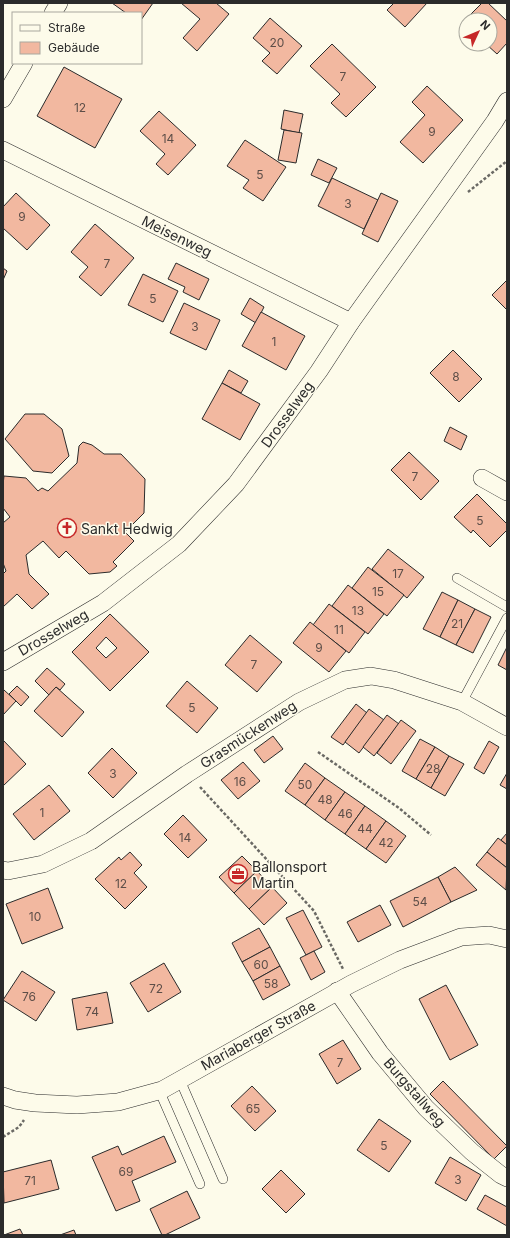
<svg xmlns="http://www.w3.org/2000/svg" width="510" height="1238" viewBox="0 0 510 1238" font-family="Inter,sans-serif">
	<rect width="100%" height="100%" fill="#fdfbea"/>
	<!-- building -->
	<g fill="#f2b8a0" stroke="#2b2b2b" fill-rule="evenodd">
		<path d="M112,3H153L141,20V13H126Z"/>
		<path d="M181,3H216L229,14L197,51L183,38L200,19Z"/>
		<path d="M394,3H427L405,27L387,10Z"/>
		<path d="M482,3H488L507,21V43L497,54L486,44H490V20H466V25L463,22Z"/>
		<path d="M270,18L302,46L277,74L262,61L270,53L253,38Z"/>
		<path d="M332,44L376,87L346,117L331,103L340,94L310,66Z"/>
		<path d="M64,67L122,99L95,148L37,116Z"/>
		<path d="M427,86L463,120L423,163L400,142L425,115L412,102Z"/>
		<path d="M284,110L303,114L299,133L281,129Z"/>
		<path d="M159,111L196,145L168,175L156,164L165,154L140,131Z"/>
		<path d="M284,130L302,133L296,163L278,160Z"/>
		<path d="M245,140L286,167L263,201L243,188L249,180L227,166Z"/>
		<path d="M318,159L337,168L329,183L311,175Z"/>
		<path d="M332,178L378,200L364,229L318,206Z"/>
		<path d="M16,193L50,225L27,250L3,228V207Z"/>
		<path d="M381,193L398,201L378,242L362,234Z"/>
		<path d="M95,224L134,258L101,296L79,277L88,267L71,252Z"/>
		<path d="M176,263L209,279L199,300L183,292L185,287L168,279Z"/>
		<path d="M3,268L7,271L3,280Z"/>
		<path d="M143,274L178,291L163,322L128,305Z"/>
		<path d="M507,280V310L492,295Z"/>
		<path d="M250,298L264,307L256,323L241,314Z"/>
		<path d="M184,303L220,320L206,350L170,333Z"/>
		<path d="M261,312L305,336L286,370L242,346Z"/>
		<path d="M453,350L482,379L459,402L430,373Z"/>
		<path d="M229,370L248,381L241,393L222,383Z"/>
		<path d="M222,383L260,404L240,440L202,419Z"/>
		<path d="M25,414H44L62,429L69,456L52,473L33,471L5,439Z"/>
		<path d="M450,427L467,436L461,450L444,441Z"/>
		<path d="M83,442L92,445L104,454H121L145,479L144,513L125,532L134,541L113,562L117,566L110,572L89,574L66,551L59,558L43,541L26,555L29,574L49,594L32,609L17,594L3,607V574L6,571L3,563V523L10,517L3,508V485L4,476L26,478L38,491L42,488L48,491L77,463L79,446Z"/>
		<path d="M409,452L439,481L421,500L391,470Z"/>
		<path d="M477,494L507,524V530L490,547L473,530L471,533L454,517Z"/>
		<path d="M388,549L424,577L407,598L372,569Z"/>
		<path d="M368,567L404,595L387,616L352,588Z"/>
		<path d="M348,585L384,614L368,634L332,606Z"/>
		<path d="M442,592L458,600L440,637L423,629Z"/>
		<path d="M458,600L475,609L456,645L440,637Z"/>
		<path d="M329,604L365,632L349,653L313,625Z"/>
		<path d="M475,609L491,617L473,653L456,645Z"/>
		<path d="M110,614L149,652L110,691L72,652ZM106,637L117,648L106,658L96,648Z"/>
		<path d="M310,622L346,651L329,672L293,643Z"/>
		<path d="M250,635L282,662L257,692L225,665Z"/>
		<path d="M507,647V670L498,665Z"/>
		<path d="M47,668L65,684L60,690L56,687L49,695L35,681Z"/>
		<path d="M187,681L218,708L197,733L166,706Z"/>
		<path d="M17,686L29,697L21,706L9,694Z"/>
		<path d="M56,687L84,712L62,737L34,711Z"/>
		<path d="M4,690L16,701L3,715V692Z"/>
		<path d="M356,704L367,713L343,745L331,737Z"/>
		<path d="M369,709L384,720L359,753L345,742Z"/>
		<path d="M387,715L399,724L374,756L363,747Z"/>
		<path d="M401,720L416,731L391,764L377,753Z"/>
		<path d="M273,736L283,749L264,763L254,750Z"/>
		<path d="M420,739L435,747L416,779L402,771Z"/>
		<path d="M3,740L26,764L3,786Z"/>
		<path d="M489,741L499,747L484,774L474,768Z"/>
		<path d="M435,747L449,756L431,788L416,779Z"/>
		<path d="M112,748L137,773L113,798L88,773Z"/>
		<path d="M449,756L464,764L445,796L431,788Z"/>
		<path d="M243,762L260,781L238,799L221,780Z"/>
		<path d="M305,763L325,778L305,805L285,791Z"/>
		<path d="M507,773V789L500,785Z"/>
		<path d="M325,778L345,792L325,820L305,805Z"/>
		<path d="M49,785L70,811L34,840L13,814Z"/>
		<path d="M345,792L365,806L345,834L325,820Z"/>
		<path d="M365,806L386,821L366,849L345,834Z"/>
		<path d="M183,815L207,840L188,858L164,834Z"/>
		<path d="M386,821L406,836L386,863L366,849Z"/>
		<path d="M507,833V845L501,840Z"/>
		<path d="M498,838L507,845V868L487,852Z"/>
		<path d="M130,852L142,865L134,873L147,887L125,909L95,879L119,857L121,860Z"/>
		<path d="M487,852L507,868L506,890L476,865Z"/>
		<path d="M242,856L257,871L234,893L219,877Z"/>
		<path d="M455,867L477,890L451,902L438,877Z"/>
		<path d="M257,871L272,887L249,909L234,893Z"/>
		<path d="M438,877L451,902L403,927L390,901Z"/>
		<path d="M272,887L287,903L264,925L249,909Z"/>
		<path d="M48,888L63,928L22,944L6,904Z"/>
		<path d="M380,905L391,925L358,942L347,922Z"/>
		<path d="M303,910L322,947L306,955L286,918Z"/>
		<path d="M259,928L270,947L242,962L232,943Z"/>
		<path d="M270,947L280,966L253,981L242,962Z"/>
		<path d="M314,951L325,972L311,980L300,958Z"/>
		<path d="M164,963L181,992L148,1012L130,983Z"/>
		<path d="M280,966L290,985L263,1000L253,981Z"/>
		<path d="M22,971L55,992L36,1021L3,1000Z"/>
		<path d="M446,985L478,1045L450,1060L419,999Z"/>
		<path d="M107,992L113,1023L77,1030L72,999Z"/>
		<path d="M343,1040L361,1069L337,1084L319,1054Z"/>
		<path d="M443,1081L507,1146L494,1159L430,1094Z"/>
		<path d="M252,1086L276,1111L255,1131L231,1106Z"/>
		<path d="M379,1119L411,1141L389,1172L357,1150Z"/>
		<path d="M164,1136L176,1162L132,1181L140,1201L116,1211L92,1157L118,1146L122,1155Z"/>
		<path d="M450,1157L481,1175L466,1201L435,1183Z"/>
		<path d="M51,1160L59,1189L4,1203L3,1172Z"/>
		<path d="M281,1170L305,1194L286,1213L262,1189Z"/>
		<path d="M187,1191L200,1218L165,1235H162L150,1209Z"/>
		<path d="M485,1195L507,1207V1226L477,1209Z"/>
		<path d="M20,1229L23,1235H4Z"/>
		<path d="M74,1230L76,1235H60Z"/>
	</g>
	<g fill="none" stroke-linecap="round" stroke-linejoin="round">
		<!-- lane casing -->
		<g stroke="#2b2b2b" stroke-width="10">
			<g id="lane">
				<path d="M457,578L507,607"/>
				<path d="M462,702L507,618"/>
				<path d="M180,1080L223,1179"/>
				<path d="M159,1090L200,1184"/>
			</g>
		</g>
		<!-- street casing -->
		<g stroke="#2b2b2b" stroke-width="18">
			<g id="street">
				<path d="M53,13L59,3"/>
				<path d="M3,99L24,63"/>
				<path d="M3,150L351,322"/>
				<path d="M482,478L507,492"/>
				<path d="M3,662L103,603L179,544L236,484L319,371L351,322L495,121L507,101"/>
				<path d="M3,870L8,871L43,864L91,841L187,774L299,702L345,680L371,676L394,680L462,702L507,727"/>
				<path d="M337,991L380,1053L426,1108L472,1152L501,1175L507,1178"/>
				<path d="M3,1096L15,1100L35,1103L77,1105L118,1102L162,1090L351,984L400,960L461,937L489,935L507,939"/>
			</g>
		</g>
		<!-- path -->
		<g stroke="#6a6964" stroke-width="2.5" stroke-dasharray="3 2" stroke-linecap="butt">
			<path d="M468,192L507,161"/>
			<path d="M318,752L399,808L431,835"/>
			<path d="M200,787L314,911L343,969"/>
			<path d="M3,1137L19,1127L24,1120"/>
		</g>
		<!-- lane -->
		<use href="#lane" stroke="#fdfbea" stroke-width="9"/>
		<!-- street -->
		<use href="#street" stroke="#fdfbea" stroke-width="17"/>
	</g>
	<!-- icons -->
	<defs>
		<g id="church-ring" transform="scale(1)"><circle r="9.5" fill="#fdfbea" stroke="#c62828" stroke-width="1.5"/><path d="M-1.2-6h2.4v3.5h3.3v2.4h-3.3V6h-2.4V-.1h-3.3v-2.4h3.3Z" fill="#c62828"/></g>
		<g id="office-ring" transform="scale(1)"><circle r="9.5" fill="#fdfbea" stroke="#c62828" stroke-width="1.5"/><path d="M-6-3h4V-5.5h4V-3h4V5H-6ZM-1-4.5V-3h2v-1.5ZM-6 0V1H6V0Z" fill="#c62828"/></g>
	</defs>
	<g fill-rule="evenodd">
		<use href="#church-ring" x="67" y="528"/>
		<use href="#office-ring" x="238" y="874"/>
	</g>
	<g text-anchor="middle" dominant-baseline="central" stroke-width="3" stroke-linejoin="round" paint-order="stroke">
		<!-- number labels -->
		<g font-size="12" fill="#5d4e48">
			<text x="277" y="42">20</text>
			<text x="343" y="76">7</text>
			<text x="80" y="107">12</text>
			<text x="432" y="131">9</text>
			<text x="168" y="138">14</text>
			<text x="260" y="174">5</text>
			<text x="348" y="203">3</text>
			<text x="22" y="216">9</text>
			<text x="107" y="263">7</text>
			<text x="153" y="298">5</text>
			<text x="195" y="326">3</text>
			<text x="274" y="341">1</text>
			<text x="456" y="376">8</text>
			<text x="415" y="476">7</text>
			<text x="480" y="520">5</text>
			<text x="398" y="573">17</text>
			<text x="378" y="591">15</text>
			<text x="358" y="610">13</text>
			<text x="457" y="623">21</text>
			<text x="339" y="629">11</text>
			<text x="319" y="647">9</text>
			<text x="254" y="664">7</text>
			<text x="192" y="707">5</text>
			<text x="433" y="768">28</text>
			<text x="113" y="773">3</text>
			<text x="240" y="781">16</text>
			<text x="305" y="784">50</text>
			<text x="325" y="799">48</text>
			<text x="42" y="812">1</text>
			<text x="345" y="813">46</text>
			<text x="365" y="828">44</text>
			<text x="185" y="837">14</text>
			<text x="386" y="842">42</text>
			<text x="121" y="883">12</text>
			<text x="420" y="901">54</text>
			<text x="35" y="916">10</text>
			<text x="261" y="964">60</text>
			<text x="271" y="983">58</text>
			<text x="156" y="988">72</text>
			<text x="29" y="996">76</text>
			<text x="92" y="1011">74</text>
			<text x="340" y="1062">7</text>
			<text x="253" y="1108">65</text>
			<text x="384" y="1145">5</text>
			<text x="126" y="1171">69</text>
			<text x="458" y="1179">3</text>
			<text x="30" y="1180">71</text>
		</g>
		<!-- street labels -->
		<g font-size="14" fill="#2b2b2b" stroke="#fdfbea">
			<text transform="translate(177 236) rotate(26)">Meisenweg</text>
			<text transform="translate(287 414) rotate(-54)">Drosselweg</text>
			<text transform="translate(53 632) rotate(-30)">Drosselweg</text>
			<text transform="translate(248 734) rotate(-33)">Grasmückenweg</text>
			<text transform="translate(258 1035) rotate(-29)">Mariaberger Straße</text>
			<text transform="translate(415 1092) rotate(49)">Burgstallweg</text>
		</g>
		<!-- poi labels -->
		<g font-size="14" fill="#2b2b2b" stroke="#fdfbea" text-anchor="start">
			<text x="81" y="528">Sankt Hedwig</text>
			<text x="252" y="866">Ballonsport<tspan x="252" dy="16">Martin</tspan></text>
		</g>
	</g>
	<!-- border -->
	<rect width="510" height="1238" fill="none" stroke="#2b2b2b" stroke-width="8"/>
	<!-- legend -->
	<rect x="12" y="12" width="130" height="52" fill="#fdfbea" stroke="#a9a89e"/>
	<rect x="20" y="25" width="20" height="6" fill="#fdfbea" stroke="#a9a89e"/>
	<text x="48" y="32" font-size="12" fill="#2b2b2b">Straße</text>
	<rect x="20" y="42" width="20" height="12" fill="#f2b8a0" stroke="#a9a89e"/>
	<text x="48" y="52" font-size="12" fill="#2b2b2b">Gebäude</text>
	<!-- north arrow -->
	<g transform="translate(478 32) rotate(46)"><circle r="19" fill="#fdfbea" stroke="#a9a89e"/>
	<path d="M0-3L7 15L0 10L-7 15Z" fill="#c62828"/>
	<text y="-6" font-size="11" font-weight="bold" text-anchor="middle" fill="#2b2b2b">N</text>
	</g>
</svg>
